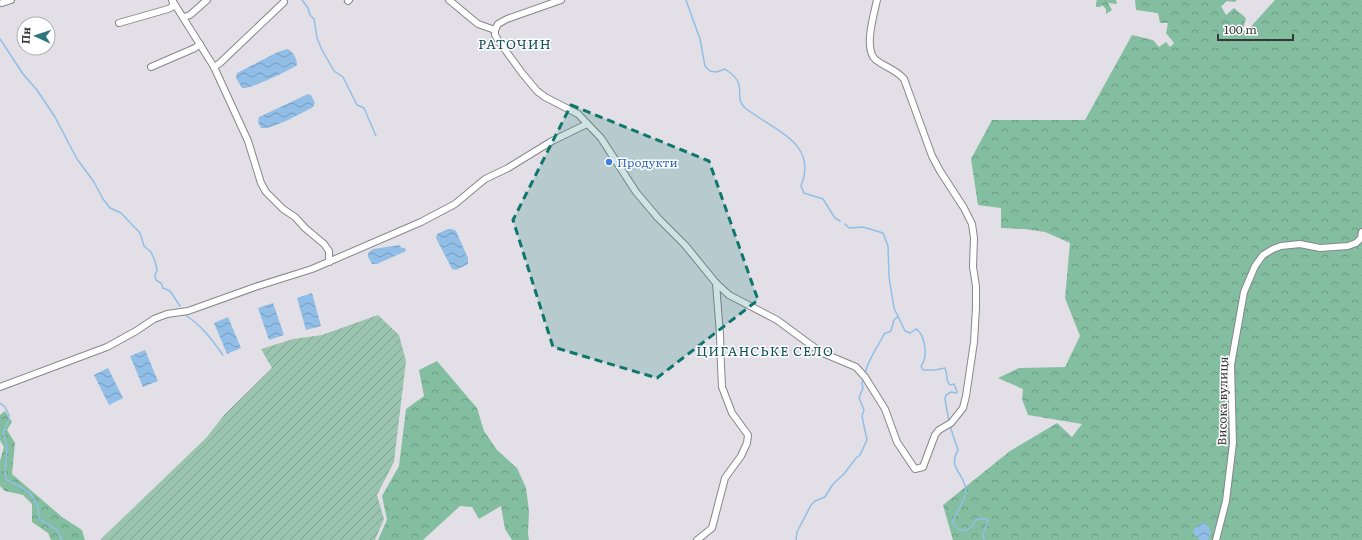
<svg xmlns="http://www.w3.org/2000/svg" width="1362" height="540" viewBox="0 0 1362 540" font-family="Literata,serif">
	<defs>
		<pattern id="forest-crowns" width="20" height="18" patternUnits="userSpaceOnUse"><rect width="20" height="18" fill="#82be9f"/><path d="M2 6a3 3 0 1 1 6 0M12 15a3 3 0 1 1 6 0" fill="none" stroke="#6b9b83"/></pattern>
		<pattern id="garden-furrows" width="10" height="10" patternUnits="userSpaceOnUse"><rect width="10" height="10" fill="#9ac4ae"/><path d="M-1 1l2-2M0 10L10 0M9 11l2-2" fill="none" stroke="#7ea08f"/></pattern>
		<pattern id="water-waves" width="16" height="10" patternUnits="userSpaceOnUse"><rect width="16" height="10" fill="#91bee7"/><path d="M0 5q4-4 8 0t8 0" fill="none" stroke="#779bbc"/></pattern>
	</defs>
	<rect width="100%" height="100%" fill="#e2e0e6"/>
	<!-- forest -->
	<g fill="url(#forest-crowns)">
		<path d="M1097,0H1116L1117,4L1108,3L1112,10L1106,14V9L1102,5L1100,7H1096V3Z"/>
		<path d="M1135,0H1237L1235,2L1227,1L1221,6L1226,15L1234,8L1246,18L1243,29L1246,32L1275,0H1362V540H953L943,505L1010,451L1057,423L1072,437L1082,424L1028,415L1022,399L1023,389L998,378L1019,368L1065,367L1080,336L1065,298L1070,243L1045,232L1024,229L1001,228V208L978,205L971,159L992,120H1085L1132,35L1153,40L1159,47L1166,42L1170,47L1174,43L1166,33L1168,23H1160L1158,13L1136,10Z"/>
		<path d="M437,361L477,408L484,431L497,450L517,468L526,488L529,511L528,533L529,540H512L505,529L501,506L479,519L472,507L460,506L423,540H378L387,520L382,496L399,466L406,409L424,396L419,370Z"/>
		<path d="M5,411L12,422L7,430L15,443L12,474L62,517L82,530L85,540H51L48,533L32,522V504L23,495L5,491L0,486V461L4,447L0,440V415Z"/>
	</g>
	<!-- garden -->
	<path fill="url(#garden-furrows)" d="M378,315L399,335L406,361L394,462L377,495L384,519L375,540H101V539L206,438L225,414L272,368L261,349L293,339L322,335Z"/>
	<!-- water -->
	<g fill="url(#water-waves)">
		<path d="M287,49C293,51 297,59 297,65C291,70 248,90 242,88L236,78L237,73L278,52Z"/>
		<path d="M308,94L311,95L315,103L313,107C304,112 269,131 261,128L258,122L259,117Z"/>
		<path d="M448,229H452L456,231L468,258V264L456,270L452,269L436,238L437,234Z"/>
		<path d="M399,245L402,248H405L406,251L377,264H372L368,257V253L373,249Z"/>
		<path d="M312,293L321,326L306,330L297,298Z"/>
		<path d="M273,303L284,335L269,340L258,308Z"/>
		<path d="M228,317L241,348L227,354L214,323Z"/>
		<path d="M145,350L158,381L143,387L130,356Z"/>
		<path d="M108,368L123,398L109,405L94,375Z"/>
		<path d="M1204,523C1211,528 1213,533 1208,540H1200L1194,534L1193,530L1200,524Z"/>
	</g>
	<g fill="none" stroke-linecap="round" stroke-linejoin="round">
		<!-- stream -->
		<g stroke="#91bee7" stroke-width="1.5">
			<path d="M302,0L308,8L310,15L314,19L317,38L322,50L334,71L343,77L357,105L364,108L376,136"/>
			<path d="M686,0L700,39L705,66L710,71L716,72L725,69C731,73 738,78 739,85C741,94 737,100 745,108C749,111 754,114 758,117C785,135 816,148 801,186L804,193L823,199L835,218L840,221"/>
			<path d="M0,39L23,74L37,90L55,117L77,159L94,182L103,199L110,208L121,213L140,233L144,246L151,252L155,261L157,270L155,276L156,280L161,283L163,288L170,291L180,306"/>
			<path d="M845,224L849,228L863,227L883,233L888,246L889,277L894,308L905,331L910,333L916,329C924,333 927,352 924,360C924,362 922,364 921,366L923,370H935L945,368C948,374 945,380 950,385L954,384L957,392L956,393L951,392L946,395L945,399L949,422"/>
			<path d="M184,314C202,326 210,337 223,355"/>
			<path d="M865,374C868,359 878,347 884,334L891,331L894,320L898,316"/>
			<path d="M0,403L5,407L9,415L8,422L3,432L7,448L5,470L6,479L29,492L38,506L39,519L57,530L62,540"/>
			<path d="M950,426L958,450C947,468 965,474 966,490C966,501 956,512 952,522C955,528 959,530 966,531L972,526L977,519H986L988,521L983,535L984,540"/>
			<path d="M796,540L797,532L811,505L815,501L825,497L833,484L844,474L856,458L860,455L867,440L862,416L864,410L859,398L863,388L862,383L864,378"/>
		</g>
		<!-- minor casing -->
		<g stroke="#87868b" stroke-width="8">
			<g id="minor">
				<path d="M172,0L214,67L248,141L261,183L266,192L283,209L295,217L305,228L324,244L329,251V262"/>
				<path d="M449,0L478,24L495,30V35L498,40L522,73L537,91L545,97L578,114L601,138L636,192L658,218L685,245L716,283L729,295L777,320L815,348L825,354L856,367L865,377L885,409L897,442L915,469L923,467L935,435L939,430L951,423L963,408L966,396L974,342L976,308V286L973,267L974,238L972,224L964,208L940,171L932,156L904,79C894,68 886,68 876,60C863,50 874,14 877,0"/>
				<path d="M348,1L349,0"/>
				<path d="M2,3L11,0"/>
				<path d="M184,17L190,15L207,0"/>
				<path d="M119,23L168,9L172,7L173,3"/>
				<path d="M495,30L498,24L507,19L561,0"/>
				<path d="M151,67L195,48L200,44"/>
				<path d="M214,67L220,63L284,2"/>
				<path d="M0,387L107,347L136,331L154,319L167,314L188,311L255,287L312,269L421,222L455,204L485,179L508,168L552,141L587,124"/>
				<path d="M697,540L712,528L725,478L741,456L747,443L748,435L732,413L722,387L721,366L720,335L716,283"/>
				<path d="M1216,540L1226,501L1233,443L1231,365L1244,292L1255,266L1263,255L1273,249L1281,246L1300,244L1320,248L1348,246L1356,243L1361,238L1362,232"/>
			</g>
		</g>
		<!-- minor -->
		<use href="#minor" stroke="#fff" stroke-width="6"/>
	</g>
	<!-- marked area -->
	<path fill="#0f766e" fill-opacity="0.2" stroke="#0f766e" stroke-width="3" stroke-dasharray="8 5" stroke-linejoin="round" d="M571,105L709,161L758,300L657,378L553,347L513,220Z"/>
	<!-- markers -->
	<circle fill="#3f7fe0" stroke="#fff" stroke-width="1.5" cx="609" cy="162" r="4"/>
	<g text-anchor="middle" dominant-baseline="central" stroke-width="3" stroke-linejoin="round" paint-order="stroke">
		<!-- shop labels -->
		<g font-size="12" fill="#366cbe" stroke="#fff" text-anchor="start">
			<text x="617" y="162">Продукти</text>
		</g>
		<!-- street labels -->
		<g font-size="12" fill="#373639" stroke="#fff">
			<text transform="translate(1222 401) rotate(-89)">Висока вулиця</text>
		</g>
		<!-- neighbourhood labels -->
		<g font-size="13" letter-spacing="1" fill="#124f56" stroke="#fff">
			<text x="515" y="43">РАТОЧИН</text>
			<text x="765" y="350">ЦИГАНСЬКЕ СЕЛО</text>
		</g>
	</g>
	<!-- north arrow -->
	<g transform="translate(36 36) rotate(273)"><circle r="19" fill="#ffffff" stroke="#afafb0"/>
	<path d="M0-3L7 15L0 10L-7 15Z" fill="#2d767e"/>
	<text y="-6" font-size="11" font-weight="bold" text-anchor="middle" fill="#373639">Пн</text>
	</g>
	<!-- scale -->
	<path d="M1218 34v6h75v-6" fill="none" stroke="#373639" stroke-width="2"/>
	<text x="1224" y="34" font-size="12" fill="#373639" stroke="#ffffff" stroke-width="3" paint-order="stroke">100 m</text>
</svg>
